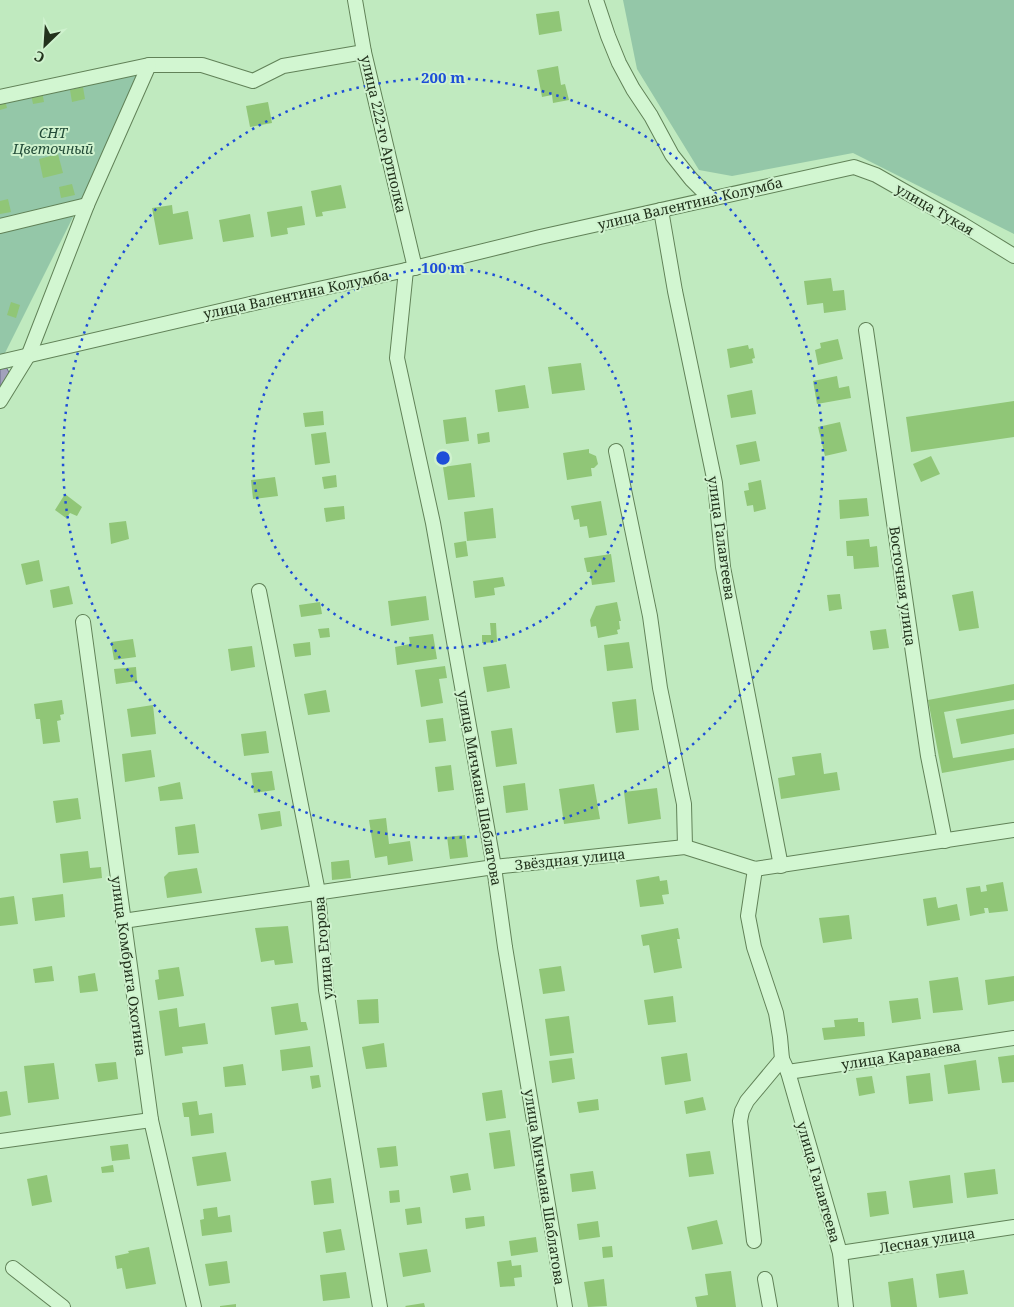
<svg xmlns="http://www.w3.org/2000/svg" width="1014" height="1307" viewBox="0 0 1014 1307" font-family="'Noto Serif',serif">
	<rect width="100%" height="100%" fill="#c0eabf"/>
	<!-- green -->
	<g fill="#94c7a8">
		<path d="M623,0H1014V234L853,153L732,176L699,170L637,69Z"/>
		<path d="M149,65L0,363V97Z"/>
	</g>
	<!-- water -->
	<path fill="#a2a2bc" stroke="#6b6a89" d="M6,367L10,374L0,389V369Z"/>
	<!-- building -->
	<g fill="#90c677">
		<path d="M559,11L562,31L539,35L536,14Z"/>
		<path d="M558,66L561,85L565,84L569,100L553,103L552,95L542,97L537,70Z"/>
		<path d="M83,87L85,99L72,102L70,90Z"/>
		<path d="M42,91L44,102L33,104L31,94Z"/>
		<path d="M5,100L7,108L0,110V101Z"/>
		<path d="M268,102L272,123L250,127L246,106Z"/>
		<path d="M58,154L63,173L43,178L39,159Z"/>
		<path d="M72,184L75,195L61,198L59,187Z"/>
		<path d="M341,185L346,208L322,212L323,216L316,217L311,191Z"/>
		<path d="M8,199L11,212L0,214V201Z"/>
		<path d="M172,205L173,214L188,211L193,239L159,245L152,208Z"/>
		<path d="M302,206L305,225L287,228L288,234L271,237L267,212Z"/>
		<path d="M250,214L254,237L223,242L219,220Z"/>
		<path d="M831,278L833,291L844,290L846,310L824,313L823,303L807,305L804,281Z"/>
		<path d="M11,302L20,305L16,318L7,315Z"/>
		<path d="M838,339L843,359L818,365L815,350L821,348L820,343Z"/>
		<path d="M748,345L749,349L753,348L755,358L752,359L753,363L730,368L727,349Z"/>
		<path d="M581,363L585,390L552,394L548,367Z"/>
		<path d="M837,376L839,388L849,386L851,398L817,404L813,381Z"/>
		<path d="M525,385L529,408L498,412L495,390Z"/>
		<path d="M752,390L756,414L731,418L727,395Z"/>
		<path d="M1014,401V437L911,452L906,417Z"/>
		<path d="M323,411L324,425L305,427L303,413Z"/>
		<path d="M466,417L469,441L446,444L443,420Z"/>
		<path d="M840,422L847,451L825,456L818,427Z"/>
		<path d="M326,432L330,463L315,465L311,434Z"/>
		<path d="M489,432L490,442L478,444L477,434Z"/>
		<path d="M756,441L760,461L740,465L736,445Z"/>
		<path d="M589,449V453L596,456L598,464L594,468H591L592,476L567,480L563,453Z"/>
		<path d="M931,456L940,474L921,482L913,464Z"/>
		<path d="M471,463L475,497L448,500L443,467Z"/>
		<path d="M336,475L337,487L324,489L322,477Z"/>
		<path d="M275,477L278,496L253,499L251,480Z"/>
		<path d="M761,480L766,509L754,512L753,505L747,506L744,491L749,490L748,483Z"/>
		<path d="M65,494L82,507L77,516L70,513L66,518L55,510Z"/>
		<path d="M867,498L869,516L840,519L839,500Z"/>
		<path d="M601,501L607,535L589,538L587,526L580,527L579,519L574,520L571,506Z"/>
		<path d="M344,506L345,519L326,522L324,508Z"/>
		<path d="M493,508L496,538L467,541L464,512Z"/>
		<path d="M126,521L129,539L111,544L109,523Z"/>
		<path d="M869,539L870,547L877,546L879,567L854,569L853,556H847L846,541Z"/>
		<path d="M466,541L468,556L456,558L454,543Z"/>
		<path d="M611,554L615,582L592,585L590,572H587L584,558Z"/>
		<path d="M39,560L43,581L26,585L21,564Z"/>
		<path d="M503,577L505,586L494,588L495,595L475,598L473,581Z"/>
		<path d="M69,586L73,604L53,608L50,590Z"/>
		<path d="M973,591L979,628L959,631L952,595Z"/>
		<path d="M840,594L842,609L829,611L827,595Z"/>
		<path d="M426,596L429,620L391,626L388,601Z"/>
		<path d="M320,602L322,614L301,617L299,605Z"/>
		<path d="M617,602L621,621H619L620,629L617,630L618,634L598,638L596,626L591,627L590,620L596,606Z"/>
		<path d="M490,623H496L497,642L482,643V635H491Z"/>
		<path d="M329,628L330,637L320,638L318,629Z"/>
		<path d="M886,629L889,648L873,650L870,631Z"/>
		<path d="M433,634L437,659L397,665L395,647L410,644L409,637Z"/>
		<path d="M133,639L136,657L114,660L111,642Z"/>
		<path d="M310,642L311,655L295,657L293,644Z"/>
		<path d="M629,642L633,668L607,671L604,645Z"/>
		<path d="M252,646L255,667L231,671L228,649Z"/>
		<path d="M506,664L510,688L487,692L483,667Z"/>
		<path d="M445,666L447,678L439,679L443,703L421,707L415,670Z"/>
		<path d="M136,667L137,681L116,684L114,669Z"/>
		<path d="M1014,684V700L944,712L953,758L1014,748V760L942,773L928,700Z"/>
		<path d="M326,690L330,712L308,715L304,694Z"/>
		<path d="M636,699L639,730L616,733L612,702Z"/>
		<path d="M62,700L64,714L60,715L61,720L57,721L60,742L43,744L40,719H36L34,704Z"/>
		<path d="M153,705L156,734L131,737L127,709Z"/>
		<path d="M1014,709V734L961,744L956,719Z"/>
		<path d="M443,718L446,741L429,743L426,720Z"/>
		<path d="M512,728L517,764L496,767L491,731Z"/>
		<path d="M266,731L269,753L244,756L241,734Z"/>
		<path d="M151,750L155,777L125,782L122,754Z"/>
		<path d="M821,753L824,774L837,772L840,790L781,799L778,778L795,775L792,757Z"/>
		<path d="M451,765L454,790L438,792L435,767Z"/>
		<path d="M272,771L275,790L254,793L251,773Z"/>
		<path d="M180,782L183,799L160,801L158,787Z"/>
		<path d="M525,783L528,810L506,813L503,786Z"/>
		<path d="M594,784L600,819L564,824L559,789Z"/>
		<path d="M657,788L661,819L628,824L624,792Z"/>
		<path d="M78,798L81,819L56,823L53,801Z"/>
		<path d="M280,811L282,826L261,830L258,814Z"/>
		<path d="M386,818L389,844L410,841L413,861L388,865L387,856L375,858L369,820Z"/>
		<path d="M195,824L199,853L178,855L175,827Z"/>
		<path d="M465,835L468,857L450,859L447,837Z"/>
		<path d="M88,851L90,868L101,867L102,878L63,883L60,854Z"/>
		<path d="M349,860L351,878L332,880L331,862Z"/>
		<path d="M197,868L202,893L167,898L164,877L169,872Z"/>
		<path d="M659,876L660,881L667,880L669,894L662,895L664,904L640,907L636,880Z"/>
		<path d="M1003,882L1008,911L989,913L988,908H984L985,913L970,916L966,888L980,886L981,892L987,891L986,885Z"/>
		<path d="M63,894L65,917L35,921L32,898Z"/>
		<path d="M14,896L18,924L0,926V898Z"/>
		<path d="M936,897L938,908L957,904L960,920L927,926L923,899Z"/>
		<path d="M849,915L852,939L823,943L819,918Z"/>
		<path d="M288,926L293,963L275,965L274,960L261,962L255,928Z"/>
		<path d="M678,928L680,939H677L682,968L654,973L649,945L643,946L641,935Z"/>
		<path d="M52,966L54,981L35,983L33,969Z"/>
		<path d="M561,966L565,991L543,994L539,969Z"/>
		<path d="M179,967L184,996L158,1000L155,980L159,979L158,970Z"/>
		<path d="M95,973L98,991L80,993L78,976Z"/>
		<path d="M1014,976V1001L988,1005L985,980Z"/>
		<path d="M958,977L963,1010L933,1013L929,981Z"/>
		<path d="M673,996L676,1022L648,1025L644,1000Z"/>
		<path d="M918,998L921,1019L892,1023L889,1001Z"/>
		<path d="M378,999L379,1023L359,1024L357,1000Z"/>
		<path d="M298,1003L301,1022H306L308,1030L275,1035L271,1007Z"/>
		<path d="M177,1008L179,1027L205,1023L208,1044L182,1047L183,1053L165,1056L159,1011Z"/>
		<path d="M569,1016L574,1053L550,1056L545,1019Z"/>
		<path d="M858,1018V1022H864L865,1036L824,1040L822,1028L835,1027L834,1020Z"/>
		<path d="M384,1043L387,1067L366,1069L362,1047Z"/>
		<path d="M310,1046L313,1067L282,1071L280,1050Z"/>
		<path d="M687,1053L691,1081L665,1085L661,1057Z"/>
		<path d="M1014,1055V1082L1002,1083L998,1057Z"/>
		<path d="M572,1058L575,1079L552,1083L549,1061Z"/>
		<path d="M976,1060L980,1090L948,1094L944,1065Z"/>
		<path d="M116,1062L118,1079L98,1082L95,1064Z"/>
		<path d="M54,1063L59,1099L28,1103L24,1066Z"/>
		<path d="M243,1064L246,1085L225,1087L223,1067Z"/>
		<path d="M930,1073L933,1101L909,1104L906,1076Z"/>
		<path d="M319,1075L321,1087L312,1089L310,1076Z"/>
		<path d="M872,1076L875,1093L859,1096L856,1078Z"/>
		<path d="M502,1090L506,1118L486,1121L482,1093Z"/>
		<path d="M7,1091L11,1115L0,1117V1092Z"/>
		<path d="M703,1097L706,1110L686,1114L684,1101Z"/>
		<path d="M598,1099L599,1110L579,1113L577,1102Z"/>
		<path d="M197,1101L199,1115L212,1113L214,1133L191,1136L189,1117H184L182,1103Z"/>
		<path d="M510,1130L515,1166L494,1169L489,1133Z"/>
		<path d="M128,1144L130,1159L112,1161L110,1146Z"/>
		<path d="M396,1146L398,1166L380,1168L377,1148Z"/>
		<path d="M710,1151L714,1174L689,1177L686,1154Z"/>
		<path d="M226,1152L231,1181L197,1186L192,1157Z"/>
		<path d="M113,1165L114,1172L102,1173L101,1167Z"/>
		<path d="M995,1169L998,1194L967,1198L964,1173Z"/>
		<path d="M593,1171L596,1189L572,1192L570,1174Z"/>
		<path d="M468,1173L471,1190L453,1193L450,1176Z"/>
		<path d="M47,1175L52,1202L32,1206L27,1179Z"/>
		<path d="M950,1175L953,1203L913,1208L909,1181Z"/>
		<path d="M331,1178L334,1203L314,1205L311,1181Z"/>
		<path d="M399,1190L400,1202L390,1203L389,1191Z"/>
		<path d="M886,1191L889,1214L870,1217L867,1193Z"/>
		<path d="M217,1207L218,1217L230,1215L232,1232L202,1236L200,1220L204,1219L203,1209Z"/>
		<path d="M420,1207L422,1223L407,1225L405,1209Z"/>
		<path d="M484,1216L485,1226L466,1229L465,1218Z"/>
		<path d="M717,1220L723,1244L692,1250L687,1227Z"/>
		<path d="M598,1221L600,1237L579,1240L577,1224Z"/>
		<path d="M341,1229L345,1250L326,1253L323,1232Z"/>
		<path d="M536,1237L538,1252L511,1256L509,1241Z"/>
		<path d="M612,1246L613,1257L603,1258L602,1247Z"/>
		<path d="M149,1247L156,1284L126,1289L122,1268L117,1269L115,1256L129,1253L128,1251Z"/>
		<path d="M427,1249L431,1272L403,1277L399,1253Z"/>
		<path d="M511,1260L512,1266L521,1265L522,1277L514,1278L515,1286L500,1287L497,1262Z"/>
		<path d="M227,1261L230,1283L209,1286L205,1264Z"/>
		<path d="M964,1270L968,1294L939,1298L936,1274Z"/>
		<path d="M731,1271L736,1307H697L695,1297L708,1295L705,1274Z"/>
		<path d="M346,1272L350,1298L323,1301L320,1275Z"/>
		<path d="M913,1278L917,1307H891L888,1282Z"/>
		<path d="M604,1279L607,1306L588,1307L584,1282Z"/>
		<path d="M424,1303L425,1307H406L405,1306Z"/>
		<path d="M236,1304V1307H220V1306Z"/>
	</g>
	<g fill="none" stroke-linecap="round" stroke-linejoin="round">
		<!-- street casing -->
		<g stroke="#618258" stroke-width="16">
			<g id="street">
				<path d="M355,0L364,52L415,268"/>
				<path d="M596,0L608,36L619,63L633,89L651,116L672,155L691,179L711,199"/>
				<path d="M0,97L149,65H202L253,81L283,66L364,52"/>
				<path d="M661,210L675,291L715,483L723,567L781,866"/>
				<path d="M0,226L87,205"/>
				<path d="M406,270L397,358L433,523L494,867L505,947L565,1307"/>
				<path d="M866,330L928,756L945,841"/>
				<path d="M0,362L263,301L406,270L540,237L854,167L876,175L962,224L1014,256"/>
				<path d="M0,401L29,354L87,205L149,65"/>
				<path d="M616,451L650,616L660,688L684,804L685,847"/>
				<path d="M259,591L318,892L326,990L380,1307"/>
				<path d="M83,622L151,1120L194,1307"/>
				<path d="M755,869L748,916L754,947L776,1013L780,1037L782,1059L788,1072L840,1253L846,1307"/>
				<path d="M123,921L494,867L685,847L755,869L1014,830"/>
				<path d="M788,1072L1014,1038"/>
				<path d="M0,1141L151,1120"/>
				<path d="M754,1241L740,1121L742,1111L747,1101L782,1059"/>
				<path d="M840,1253L1014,1227"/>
				<path d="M13,1268L63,1307"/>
				<path d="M765,1279L770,1307"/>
			</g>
		</g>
		<!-- street -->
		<use href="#street" stroke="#d2f6d1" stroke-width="14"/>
	</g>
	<!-- distance rings -->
	<g fill="none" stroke="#1d4ed8" stroke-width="2.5" stroke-dasharray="2.5 5">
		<circle cx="443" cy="458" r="190"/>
		<circle cx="443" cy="458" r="380"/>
	</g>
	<g text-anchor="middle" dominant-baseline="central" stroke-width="4" stroke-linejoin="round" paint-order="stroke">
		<!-- park labels -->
		<g font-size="14" font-style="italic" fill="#244d39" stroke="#cff2ce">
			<text x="53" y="132">СНТ<tspan x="53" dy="16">Цветочный</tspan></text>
		</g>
		<!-- street labels -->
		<g font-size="14" fill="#22321c" stroke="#cff2ce">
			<text transform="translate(384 134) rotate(77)">улица 222-го Артполка</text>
			<text transform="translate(690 203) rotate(-13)">улица Валентина Колумба</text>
			<text transform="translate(935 209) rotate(30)">улица Тукая</text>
			<text transform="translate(296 294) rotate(-12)">улица Валентина Колумба</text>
			<text transform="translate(722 538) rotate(82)">улица Галавтеева</text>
			<text transform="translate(903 586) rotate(82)">Восточная улица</text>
			<text transform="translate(480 788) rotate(80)">улица Мичмана Шаблатова</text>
			<text transform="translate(570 859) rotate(-6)">Звёздная улица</text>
			<text transform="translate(323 948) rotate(-95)">улица Егорова</text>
			<text transform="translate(129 966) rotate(82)">улица Комбрига Охотина</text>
			<text transform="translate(901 1055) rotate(-9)">улица Караваева</text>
			<text transform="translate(819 1182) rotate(74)">улица Галавтеева</text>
			<text transform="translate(545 1187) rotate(81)">улица Мичмана Шаблатова</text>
			<text transform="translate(927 1240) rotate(-9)">Лесная улица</text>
		</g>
	</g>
	<circle cx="443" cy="458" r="8" fill="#1d4ed8" stroke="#cff2ce" stroke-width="2.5"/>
	<g font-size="15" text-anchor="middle" font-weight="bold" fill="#1d4ed8" stroke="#cff2ce" stroke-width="4" stroke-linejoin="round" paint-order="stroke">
		<text x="443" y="83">200 m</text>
		<text x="443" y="273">100 m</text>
	</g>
	<!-- north arrow -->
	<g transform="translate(45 45) rotate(205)" stroke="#cff2ce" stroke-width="4" paint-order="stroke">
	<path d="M0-4L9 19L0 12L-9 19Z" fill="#22321c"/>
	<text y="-8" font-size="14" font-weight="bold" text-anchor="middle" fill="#22321c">С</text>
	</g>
</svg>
